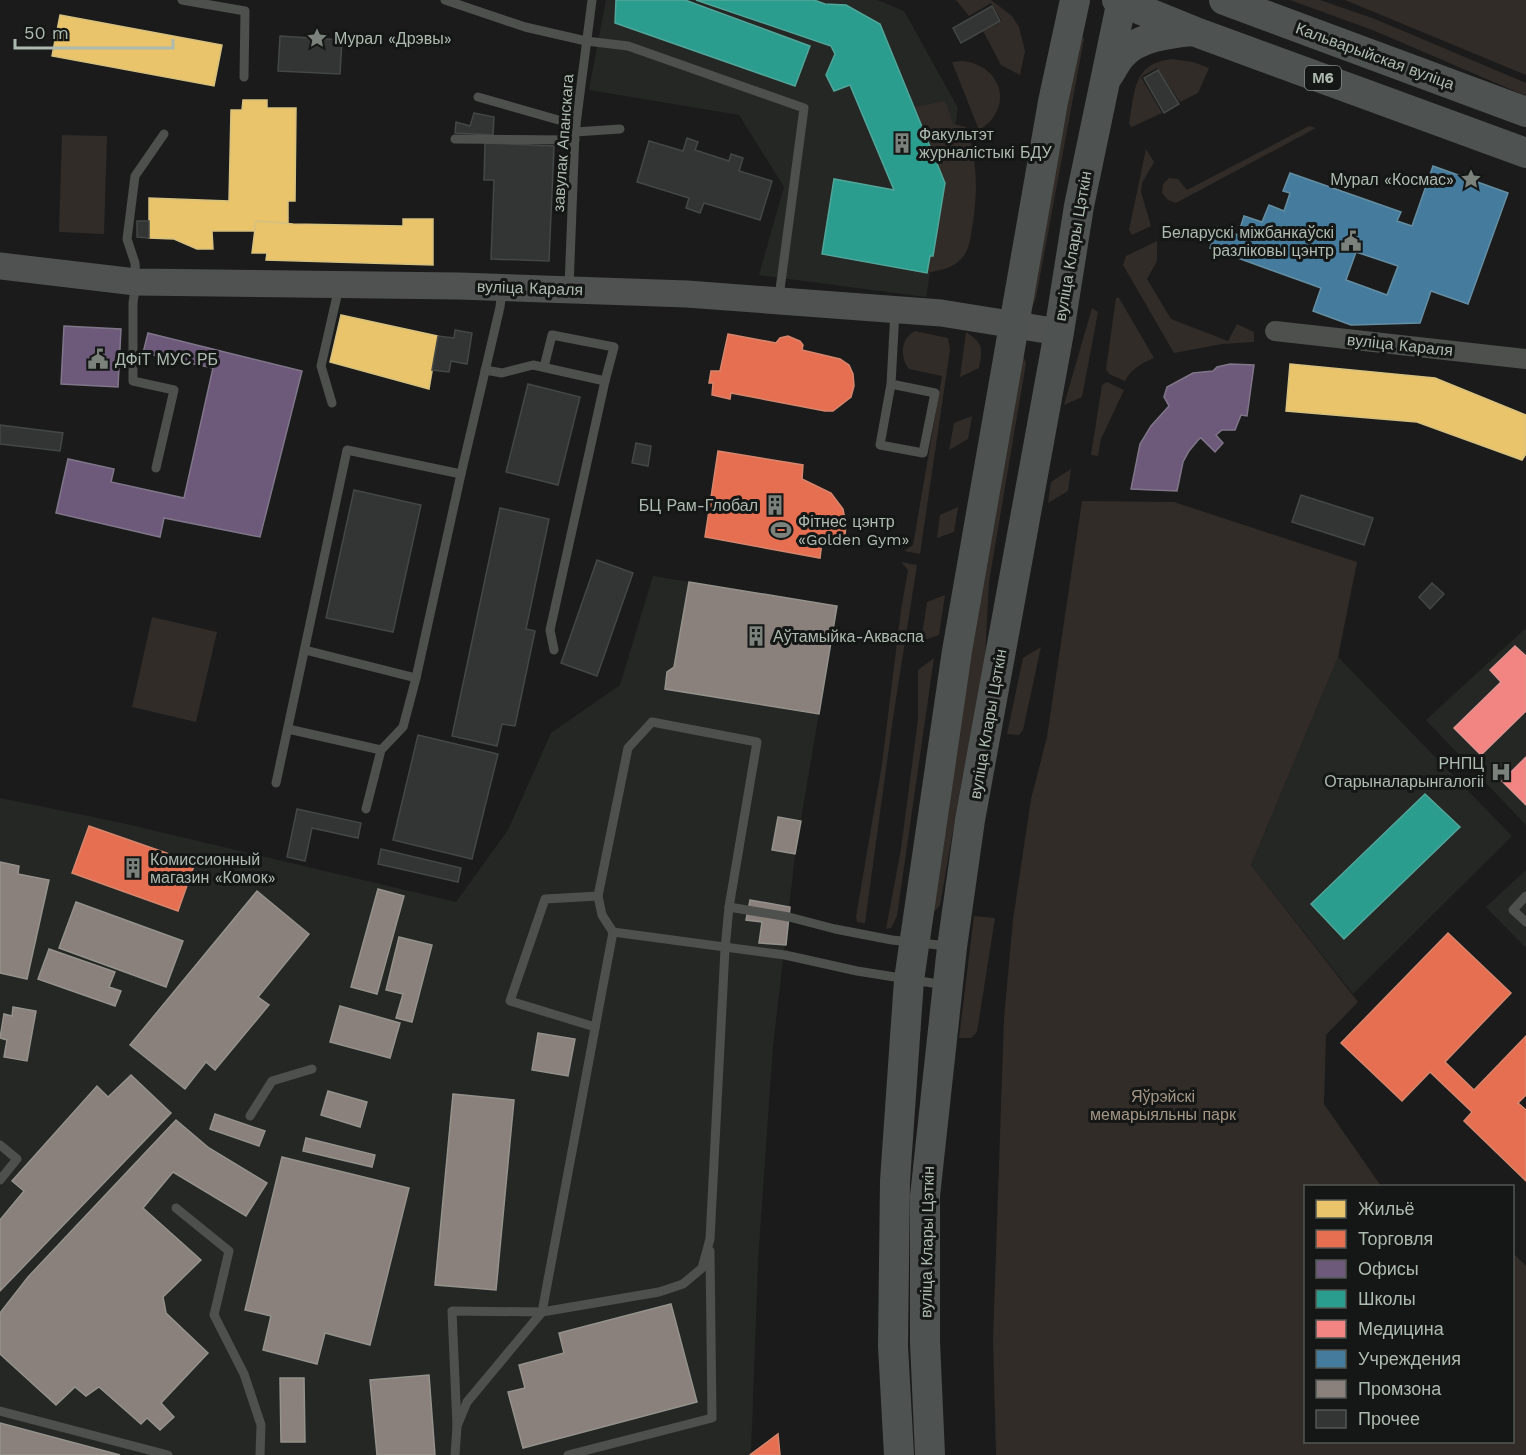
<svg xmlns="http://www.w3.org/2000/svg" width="1526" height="1455" viewBox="0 0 1526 1455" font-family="'Work Sans',sans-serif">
	<rect width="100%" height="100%" fill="#1b1b1b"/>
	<!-- built -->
	<g fill="#252725">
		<path d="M606,0H877L904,11L958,108L926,297L759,275L784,187L739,115L589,90Z"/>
		<path d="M653,576L837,606L795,855L773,1046L758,1260L751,1453L778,1434L780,1455H0V798L122,823L456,902L508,830L551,733L620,685Z"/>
		<path d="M1526,628V825L1426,720Z"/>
		<path d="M1338,657L1512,836L1353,994L1251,865Z"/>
		<path d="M1526,870V948L1486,907Z"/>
	</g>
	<!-- green -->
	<g fill="#312c28">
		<path d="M956,0H991L1012,16L1019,27L1025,51L1020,75L1001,65L983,31L1002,21L991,3L969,16Z"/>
		<path d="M1290,0H1320L1375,19L1526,83V96L1375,31Z"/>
		<path d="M1345,0H1526V75Z"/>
		<path d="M1081,34L1084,39L1036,298L1033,305L1030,307Z"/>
		<path d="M1171,59L1193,62L1209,68L1198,93L1180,102L1157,68L1141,77L1162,113L1132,127L1129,124C1135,92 1132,64 1171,59Z"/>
		<path d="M963,61C1003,66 1014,109 979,130L952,62Z"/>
		<path d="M945,101L953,124L966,127C978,163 978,191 972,229C970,240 969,251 961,259C952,269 939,270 927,273L930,256H933L945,183L915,107Z"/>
		<path d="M1309,126L1316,128L1176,203L1168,200L1162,193L1163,184L1169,178L1178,179L1187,190Z"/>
		<path d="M62,135L107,136L104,234L59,232Z"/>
		<path d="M1146,149L1154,162L1142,183L1141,192L1151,226L1132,235L1129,230Z"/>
		<path d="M1157,241V261L1147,279L1171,319L1228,341L1237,324L1254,332V342L1222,344L1174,353L1123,265L1126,256Z"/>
		<path d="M1116,298H1119L1154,358C1142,363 1131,369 1125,381L1109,374L1106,369Z"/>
		<path d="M1092,308L1098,312L1082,397L1064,405Z"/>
		<path d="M915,331L948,338L950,350L920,554L904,551L913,545L942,376L909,369C900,358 900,338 915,331Z"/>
		<path d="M966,332C983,343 983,348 979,368L960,377Z"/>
		<path d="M1022,355L1026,363L989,582L984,677L962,779L940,905L935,911L932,909L953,762Z"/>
		<path d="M1107,382L1124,390L1101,439L1098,456L1091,455L1102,385Z"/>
		<path d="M972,416L968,439L949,450L954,423Z"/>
		<path d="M1071,469L1068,491L1048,503L1051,482Z"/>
		<path d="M1082,501L1174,502L1357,562L1338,657L1251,865L1358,1002L1326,1035L1324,1104L1381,1186H1306V1442H1512L1513,1253L1526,1266V1455H996L993,1340L1004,1018L1013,920L1031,799L1047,737Z"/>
		<path d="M958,507L954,532L937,538L940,515Z"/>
		<path d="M901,562L917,565L893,718L865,923L857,922L856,917L882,764L901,610L908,570Z"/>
		<path d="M945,595L939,635L921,641L927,602Z"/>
		<path d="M152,617L217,632L196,722L132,707Z"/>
		<path d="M1041,647L1023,730L1019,735L1007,734L1023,658Z"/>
		<path d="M934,658L897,916L891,928L886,929L901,849L918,719V670Z"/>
		<path d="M974,916L995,918L977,1032L971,1038H959Z"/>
	</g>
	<!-- homes -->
	<g fill="#e9c46a" stroke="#d7c17f" stroke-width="1.5">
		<path d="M60,15L222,45L214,86L52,56Z"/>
		<path d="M243,100H267V108H296L295,201H288V223L256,221L255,231H212L213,249H197L174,239L149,238V198L229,201L231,110H242Z"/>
		<path d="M403,219H433V265L266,260L267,253H252L256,221L293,224L403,226Z"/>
		<path d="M341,315L438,336L429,389L330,362Z"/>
		<path d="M1290,364L1435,378L1526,415V454L1522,460L1417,422L1286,411Z"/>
	</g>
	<!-- shops -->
	<g fill="#e76f51" stroke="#d6866d" stroke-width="1.5">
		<path d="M728,334L776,343L780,338L788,336L800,341L803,345L802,350L840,359L849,365L853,374L854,386L851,397L833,411H825L731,393L730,399L712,395L713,383H709L711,371H720Z"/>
		<path d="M718,451L803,465L802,479L831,493L843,509L846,525L844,544L822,542L820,558L705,537Z"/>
		<path d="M89,826L195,863L178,911L72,873Z"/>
		<path d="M1448,933L1511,993L1445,1062L1474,1090L1526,1036V1095L1518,1103L1526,1110V1181L1464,1121L1472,1112L1430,1072L1402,1101L1341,1043Z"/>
		<path d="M778,1434L780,1455H750L751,1454Z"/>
	</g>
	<!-- offices -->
	<g fill="#6d597a" stroke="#80768a" stroke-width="1.5">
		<path d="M64,326L121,329L118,387L61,384Z"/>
		<path d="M148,333L302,371L260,537L164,518L160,537L56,513L68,459L114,469L111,482L184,498L213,368L143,353Z"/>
		<path d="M1230,364L1254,365L1247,416L1241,415L1235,430H1222L1216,435L1223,443L1215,452L1201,438L1199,439L1189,451L1183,462L1177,491L1131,489L1140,444L1151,426L1169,406L1164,397L1167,387L1193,373L1213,371L1217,367Z"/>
	</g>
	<!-- schools -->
	<g fill="#2a9d8f" stroke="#51a699" stroke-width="1.5">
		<path d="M616,0H685L810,46L795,86L615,23Z"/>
		<path d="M696,0H814L825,4L846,5L880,24L945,183L933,256H930L927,273L822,254L834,179L894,190L850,85L834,91L826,75L835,54L831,46Z"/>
		<path d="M1425,794L1460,827L1344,939L1311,904Z"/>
	</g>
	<!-- health -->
	<g fill="#f28482" stroke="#dd9490" stroke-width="1.5">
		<path d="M1515,646L1526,656V711L1481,755L1454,728L1501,682L1490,670Z"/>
		<path d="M1526,757V805L1502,781Z"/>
	</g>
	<!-- public -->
	<path fill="#457b9d" stroke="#648ea2" stroke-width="1.5" fill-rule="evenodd" d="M1433,166L1508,193L1468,304L1431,291L1420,323L1351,325L1313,311L1321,288L1210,248L1217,227L1238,235L1244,216L1262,222L1269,205L1284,211L1290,193L1283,191L1290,173L1401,212L1397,221L1412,226ZM1356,252L1398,266L1387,295L1346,280Z"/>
	<!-- industry -->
	<g fill="#8a817c" stroke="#94928b" stroke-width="1.5">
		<path d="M689,582L837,606L819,714L665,689L667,672L674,667Z"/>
		<path d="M778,817L801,821L795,854L772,850Z"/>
		<path d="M0,862L19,866L18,874L49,880L27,979L0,973Z"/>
		<path d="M378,889L404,896L377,994L351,987Z"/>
		<path d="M257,891L309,934L258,997L269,1005L215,1070L206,1062L185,1089L130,1045Z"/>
		<path d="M750,900L790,907L786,945L759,943L762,922L746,920Z"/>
		<path d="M76,902L183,941L166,987L59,948Z"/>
		<path d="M399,937L432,945L412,1022L396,1018L403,994L386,990Z"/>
		<path d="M49,949L115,972L109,987L121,991L115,1006L38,979Z"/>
		<path d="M340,1006L400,1023L390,1058L330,1042Z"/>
		<path d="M13,1007L36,1011L27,1061L4,1057L7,1040L0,1038L4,1014L12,1016Z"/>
		<path d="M538,1033L575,1039L568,1076L532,1070Z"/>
		<path d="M131,1075L171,1113L0,1291V1220L24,1191L12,1181L97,1086L108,1097Z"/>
		<path d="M328,1091L367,1102L360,1127L321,1115Z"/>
		<path d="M453,1094L514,1100L496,1290L435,1285Z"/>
		<path d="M215,1114L265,1131L259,1146L210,1129Z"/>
		<path d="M176,1120L209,1148L267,1183L246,1216L173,1172L143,1208L201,1260L163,1297L166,1313L208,1353L161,1403L174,1417L160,1430L147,1418L141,1424L99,1387L86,1396L75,1387L56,1405L0,1354V1313L28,1277Z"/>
		<path d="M306,1138L375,1155L372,1167L303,1151Z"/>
		<path d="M282,1157L409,1188L370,1345L325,1333L317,1364L263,1350L271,1316L245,1310Z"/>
		<path d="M671,1304L697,1402L523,1448L508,1392L525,1388L519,1365L564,1353L559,1333Z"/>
		<path d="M429,1375L435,1455H377L370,1380Z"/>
		<path d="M280,1378H304L305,1442H281Z"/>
		<path d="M0,1423L120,1455H0Z"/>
	</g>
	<!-- building -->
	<g fill="#333534" stroke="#434745" stroke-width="1.5">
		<path d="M992,6L1000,21L961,43L953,28Z"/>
		<path d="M280,36L342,40L340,74L278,71Z"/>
		<path d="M1158,70L1179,104L1164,113L1144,78Z"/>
		<path d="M474,113L494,117L493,135L455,133L456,122L470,126Z"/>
		<path d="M687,138L698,142L695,150L729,161L731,154L743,158L739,171L772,181L760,220L704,203L700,213L686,208L689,198L637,182L649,141L683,151Z"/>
		<path d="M485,143L554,146L549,261L491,259L494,180H484Z"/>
		<path d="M137,221H149V238L137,237Z"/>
		<path d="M455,330L472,333L467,364L451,361L449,372L432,370L438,336L454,338Z"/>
		<path d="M528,384L580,397L558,485L506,472Z"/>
		<path d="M0,425L63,433L60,451L0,444Z"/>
		<path d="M636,443L651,446L648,466L632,463Z"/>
		<path d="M354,490L421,505L393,632L326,618Z"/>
		<path d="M1301,495L1373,518L1364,545L1292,522Z"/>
		<path d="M500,508L549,519L526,629L535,631L515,726L502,724L497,746L452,736Z"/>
		<path d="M597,560L633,573L597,676L561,663Z"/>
		<path d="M1432,583L1444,594L1430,609L1419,597Z"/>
		<path d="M418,735L498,754L472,859L393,840Z"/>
		<path d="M297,809L361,823L358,838L312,828L305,861L287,857Z"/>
		<path d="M381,849L461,868L458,882L378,864Z"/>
	</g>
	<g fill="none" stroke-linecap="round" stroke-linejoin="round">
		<!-- lane -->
		<g stroke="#4d504d" stroke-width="9">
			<path d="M182,0L245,11L244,77"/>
			<path d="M445,0L525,27L586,41L628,46L804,108L779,297"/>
			<path d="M478,97L576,125"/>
			<path d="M575,132L620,129"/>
			<path d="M455,139L575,140"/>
			<path d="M569,287L575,132L592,0"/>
			<path d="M544,367L552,335L614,347L605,381"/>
			<path d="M485,370L502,373L533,365L605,381L550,630L554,650"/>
			<path d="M891,384L935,393L923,453L880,445L891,384L895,311"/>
			<path d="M332,403L321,366L339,287"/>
			<path d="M156,468L174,390L133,381V303L136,282L135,263L127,239L135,176L164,134"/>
			<path d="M305,650L416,678L461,474L500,307L502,290"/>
			<path d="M652,722L757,742L729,907L725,949L710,1239L702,1268L683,1284L659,1292L542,1312L613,932L602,915L598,896L628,748Z"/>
			<path d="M288,729L381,750"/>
			<path d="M276,783L347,450L461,474"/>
			<path d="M366,809L381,750L403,727L416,678"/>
			<path d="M1526,896L1513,910L1526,922"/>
			<path d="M729,907L789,917L835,929L892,940L948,946"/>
			<path d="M613,932L785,955L857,971L945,985"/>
			<path d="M595,1027L510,1001L545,899L598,896"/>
			<path d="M250,1116L272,1081L312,1069"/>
			<path d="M0,1145L17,1159L0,1180"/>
			<path d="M176,1208L229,1251L214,1315L244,1374L261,1425L260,1455"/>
			<path d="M0,1411L168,1455"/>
			<path d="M457,1426L452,1311L542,1312"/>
			<path d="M455,1455L457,1426L467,1402L542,1312"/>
			<path d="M568,1455L712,1418L710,1251"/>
		</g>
		<!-- street -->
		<path stroke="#4d504d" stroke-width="20" d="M1275,331L1526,359"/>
		<!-- secondary -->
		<path stroke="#505251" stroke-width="27" d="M0,266L136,282L459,286L687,294L941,313L1059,332"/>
		<!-- primary -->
		<g stroke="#4e5250" stroke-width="30">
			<path d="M1117,0L1193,31L1526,153"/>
			<path d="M1224,0L1526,112"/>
			<path d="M1108,76C1112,70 1116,62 1121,56C1137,37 1170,33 1193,31"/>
			<path d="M899,1455L893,1346L895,1181L909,980L957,651L1053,102L1075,0"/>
			<path d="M930,1455L925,1342V1196L952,947L970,820L1059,332L1079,206L1122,0"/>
		</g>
	</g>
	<!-- icons -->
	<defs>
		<g id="sight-bare" transform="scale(1.62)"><path d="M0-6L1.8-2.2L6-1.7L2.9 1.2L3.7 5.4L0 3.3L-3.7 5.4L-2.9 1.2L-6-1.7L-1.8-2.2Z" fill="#7a827b" stroke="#151716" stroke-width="2.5" paint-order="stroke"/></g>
		<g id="building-bare" transform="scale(1.62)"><path d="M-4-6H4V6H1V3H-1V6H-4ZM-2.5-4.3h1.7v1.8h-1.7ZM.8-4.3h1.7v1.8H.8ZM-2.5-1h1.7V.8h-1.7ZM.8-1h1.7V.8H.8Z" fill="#7a827b" stroke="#151716" stroke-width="2.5" paint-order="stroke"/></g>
		<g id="civic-bare" transform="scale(1.62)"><path d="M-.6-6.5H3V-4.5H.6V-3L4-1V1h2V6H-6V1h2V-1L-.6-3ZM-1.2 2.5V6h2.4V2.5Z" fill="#7a827b" stroke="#151716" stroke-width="2.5" paint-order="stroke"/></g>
		<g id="stadium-bare" transform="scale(1.62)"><path d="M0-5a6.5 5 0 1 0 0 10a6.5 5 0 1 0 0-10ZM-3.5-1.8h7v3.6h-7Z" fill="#7a827b" stroke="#151716" stroke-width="2.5" paint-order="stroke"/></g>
		<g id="hospital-bare" transform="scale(1.62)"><path d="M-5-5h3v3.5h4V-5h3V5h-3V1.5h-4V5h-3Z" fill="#7a827b" stroke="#151716" stroke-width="2.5" paint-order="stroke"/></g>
	</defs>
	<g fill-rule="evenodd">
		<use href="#sight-bare" x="317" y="38"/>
		<use href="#building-bare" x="902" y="143"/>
		<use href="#sight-bare" x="1471" y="179"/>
		<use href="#civic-bare" x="1351" y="241"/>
		<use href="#civic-bare" x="98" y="359"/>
		<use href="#building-bare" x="775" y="505"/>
		<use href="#stadium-bare" x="781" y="530"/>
		<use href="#building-bare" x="756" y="636"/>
		<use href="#hospital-bare" x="1501" y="772"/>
		<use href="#building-bare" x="133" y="868"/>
	</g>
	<g text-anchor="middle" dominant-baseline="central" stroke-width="6" stroke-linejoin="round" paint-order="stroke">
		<!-- shield labels -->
		<rect fill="#151716" stroke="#7f8981" stroke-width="1.5" x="1305" y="66" width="36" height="24" rx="4.5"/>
		<g font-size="15" font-weight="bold" fill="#adbaaf">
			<text x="1323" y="78">М6</text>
		</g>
		<!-- poi labels -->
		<g font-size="16" fill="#adbaaf" stroke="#151716" text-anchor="start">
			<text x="334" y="38">Мурал «Дрэвы»</text>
			<text x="919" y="134">Факультэт<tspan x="919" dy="18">журналістыкі БДУ</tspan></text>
			<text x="1454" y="179" text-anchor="end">Мурал «Космас»</text>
			<text x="1334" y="232" text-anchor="end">Беларускі міжбанкаўскі<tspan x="1334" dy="18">разліковы цэнтр</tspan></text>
			<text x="115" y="359">ДФіТ МУС РБ</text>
			<text x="758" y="505" text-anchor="end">БЦ Рам-Глобал</text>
			<text x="798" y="521">Фітнес цэнтр<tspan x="798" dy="18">«Golden Gym»</tspan></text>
			<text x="773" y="636">Аўтамыйка-Акваспа</text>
			<text x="1484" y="763" text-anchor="end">РНПЦ<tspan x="1484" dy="18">Отарыналарынгалогіі</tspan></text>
			<text x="150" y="859">Комиссионный<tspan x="150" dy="18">магазин «Комок»</tspan></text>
		</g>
		<!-- street labels -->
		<g font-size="16" fill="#adbaaf" stroke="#151716">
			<text transform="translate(1375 56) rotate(20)">Кальварыйская вуліца</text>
			<text transform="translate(563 143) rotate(-86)">завулак Апанскага</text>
			<text transform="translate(1073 246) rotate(-80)">вуліца Клары Цэткін</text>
			<text transform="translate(530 288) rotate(2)">вуліца Караля</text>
			<text transform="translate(1400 345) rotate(6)">вуліца Караля</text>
			<text transform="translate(988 724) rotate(-80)">вуліца Клары Цэткін</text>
			<text transform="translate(927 1242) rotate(-89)">вуліца Клары Цэткін</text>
		</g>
		<!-- park labels -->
		<g font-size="16" fill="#a49685" stroke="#151716">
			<text x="1163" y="1096">Яўрэйскі<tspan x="1163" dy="18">мемарыяльны парк</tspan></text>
		</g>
	</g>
	<!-- legend -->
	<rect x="1304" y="1185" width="210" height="258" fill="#151716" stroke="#525853" stroke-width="1.5"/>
	<rect x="1316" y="1200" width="30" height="18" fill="#e9c46a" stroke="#525853" stroke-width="1.5"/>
	<text x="1358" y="1215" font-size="18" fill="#adbaaf">Жильё</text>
	<rect x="1316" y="1230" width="30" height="18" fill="#e76f51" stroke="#525853" stroke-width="1.5"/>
	<text x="1358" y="1245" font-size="18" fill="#adbaaf">Торговля</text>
	<rect x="1316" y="1260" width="30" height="18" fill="#6d597a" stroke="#525853" stroke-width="1.5"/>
	<text x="1358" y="1275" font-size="18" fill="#adbaaf">Офисы</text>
	<rect x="1316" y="1290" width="30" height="18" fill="#2a9d8f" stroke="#525853" stroke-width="1.5"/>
	<text x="1358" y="1305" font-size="18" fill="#adbaaf">Школы</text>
	<rect x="1316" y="1320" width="30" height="18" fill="#f28482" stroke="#525853" stroke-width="1.5"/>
	<text x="1358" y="1335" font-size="18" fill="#adbaaf">Медицина</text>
	<rect x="1316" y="1350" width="30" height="18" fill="#457b9d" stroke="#525853" stroke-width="1.5"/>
	<text x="1358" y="1365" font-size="18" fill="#adbaaf">Учреждения</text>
	<rect x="1316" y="1380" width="30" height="18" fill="#8a817c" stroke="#525853" stroke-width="1.5"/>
	<text x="1358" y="1395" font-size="18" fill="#adbaaf">Промзона</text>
	<rect x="1316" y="1410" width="30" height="18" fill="#333534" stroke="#525853" stroke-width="1.5"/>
	<text x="1358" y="1425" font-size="18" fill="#adbaaf">Прочее</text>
	<!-- scale -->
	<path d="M15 39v9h158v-9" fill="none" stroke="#adbaaf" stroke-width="3"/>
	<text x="24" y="39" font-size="18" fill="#adbaaf" stroke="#151716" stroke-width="4.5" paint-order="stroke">50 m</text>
</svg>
